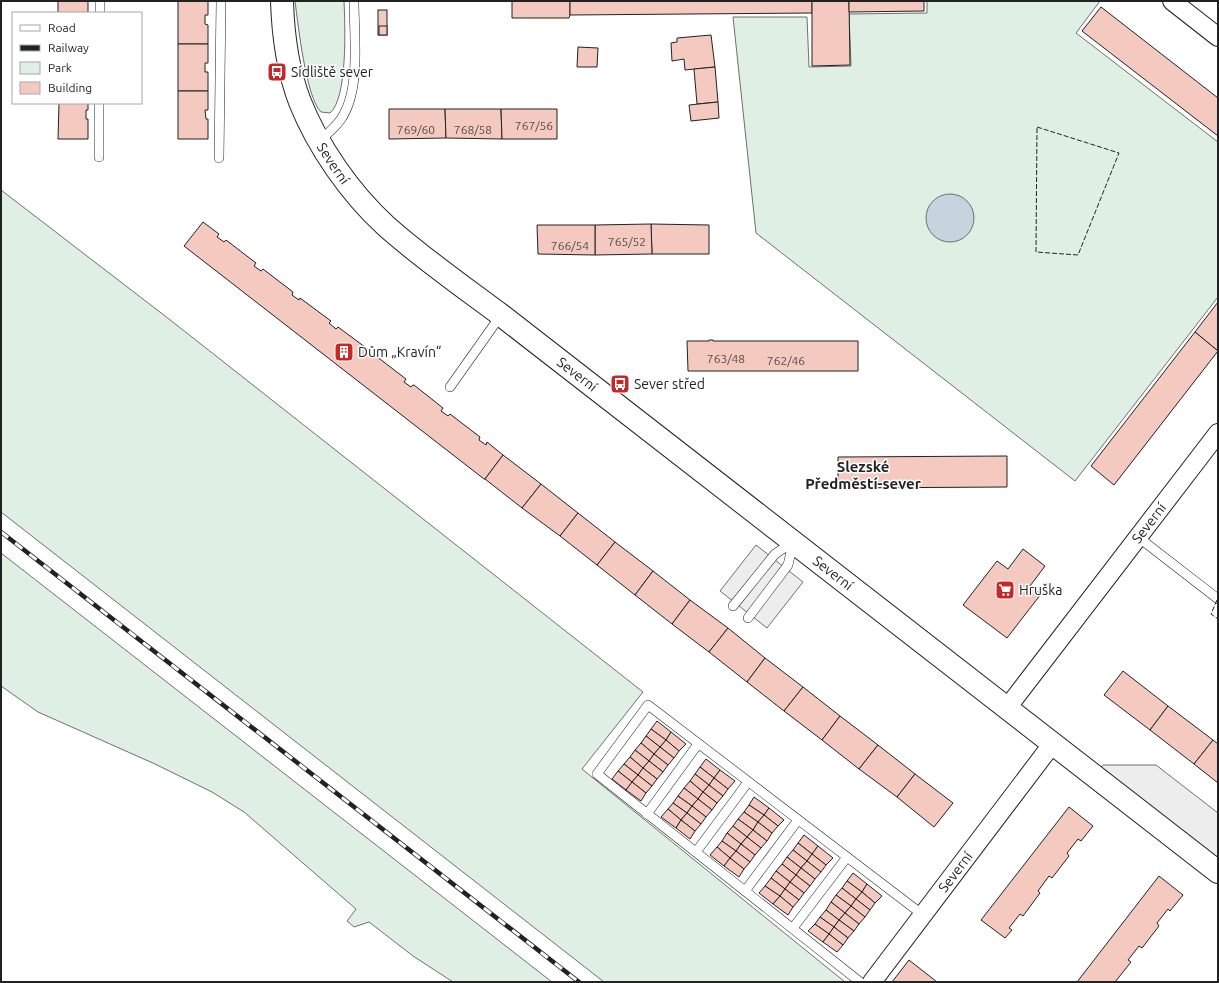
<svg xmlns="http://www.w3.org/2000/svg" width="1219" height="983" viewBox="0 0 1219 983" font-family="Ubuntu,sans-serif">
	<rect width="100%" height="100%" fill="#fff"/>
	<!-- green -->
	<g fill="#e0efe3" stroke="#6f6f6f">
		<path d="M295,1H344C345,24 348,98 330,113L321,112C306,98 298,24 295,1Z"/>
		<path d="M927,1H1100L1076,33L1218,142V297L1075,481L756,233L733,17H807L809,67L851,66L849,14L927,13Z"/>
		<path d="M1,190L169,319L643,692L582,769L845,982H604L1,512Z"/>
		<path d="M1,553L552,982H453L413,956L369,922L354,927L347,921L356,909L244,812L212,792L155,764L38,712L1,686Z"/>
	</g>
	<!-- parking -->
	<g fill="#ededed" stroke="#6f6f6f">
		<path d="M756,545L803,582L767,628L720,591Z"/>
		<path d="M1103,765H1156L1218,813V872L1094,775Z"/>
	</g>
	<!-- water -->
	<circle fill="#c7d3dd" stroke="#6f6f6f" cx="950" cy="218" r="24"/>
	<!-- building -->
	<g fill="#f3c9c0" stroke="#222">
		<rect x="58" y="1" width="30" height="12"/>
		<path d="M178,1H208V15H205V24L208,25V44H178Z"/>
		<path d="M512,1H570V15L569,18H512Z"/>
		<path d="M570,1H812V13L570,15Z"/>
		<path d="M812,1H849L850,65L812,66Z"/>
		<path d="M849,1H924V11L849,12Z"/>
		<path d="M1101,7L1218,98V136L1082,31Z"/>
		<rect x="378" y="10" width="9" height="25"/>
		<rect x="379" y="26" width="8" height="9"/>
		<path d="M711,35L715,67L685,70L684,59L672,61L671,43L677,42V38Z"/>
		<path d="M178,44H208V63H205V72H208V91H178Z"/>
		<path d="M578,47L598,48L597,67H577Z"/>
		<path d="M715,67L718,102L697,104L694,69Z"/>
		<path d="M178,91H208V110H205L206,119H208V139H178Z"/>
		<path d="M718,102L719,118L691,121L689,105Z"/>
		<path d="M59,103H88V110H86V119H88V139H58Z"/>
		<path d="M389,109H445L446,138L389,139Z"/>
		<path d="M445,109H501L502,139L446,138Z"/>
		<path d="M501,109H557V139H502Z"/>
		<path d="M203,222L219,234L217,237L224,242L226,240L256,263L254,266L261,271L263,269L293,292L292,295L299,300L300,298L331,321L329,323L336,329L338,327L369,350L367,353L374,358L376,356L406,379L404,382L411,387L413,385H414L443,408L441,411L448,416L450,414L480,437L479,440L486,445L487,442L503,455L485,479H484L184,246Z"/>
		<path d="M651,224L709,225V254H652Z"/>
		<path d="M651,224L652,254L595,255V225Z"/>
		<path d="M537,225H595V255L538,254Z"/>
		<path d="M1218,302V351L1195,332Z"/>
		<path d="M1195,332L1218,351L1114,485L1091,466Z"/>
		<path d="M709,340H713V341H858V371H688L687,341H709Z"/>
		<path d="M503,455L541,484L522,508L485,479Z"/>
		<path d="M1007,456V487L838,488V457Z"/>
		<path d="M541,484L578,513L560,536L522,508Z"/>
		<path d="M578,513L615,542L597,565L560,536Z"/>
		<path d="M615,542L653,571L635,595L597,565Z"/>
		<path d="M1023,549L1045,566L1030,586L1041,594L1007,638L963,605L997,561L1008,569Z"/>
		<path d="M653,571L690,600L672,624L635,595Z"/>
		<path d="M690,600L728,628L709,652L672,624Z"/>
		<path d="M728,628L765,658L747,682L709,652Z"/>
		<path d="M765,658L803,687L784,711L747,682Z"/>
		<path d="M1123,671L1168,706L1150,730L1104,695Z"/>
		<path d="M803,687L840,716L822,740L784,711Z"/>
		<path d="M1168,706L1213,740L1194,764L1150,730Z"/>
		<path d="M840,716L878,745L859,769L822,740Z"/>
		<path d="M657,721L671,732L666,740L651,729Z"/>
		<path d="M651,729L666,740L660,747L646,736Z"/>
		<path d="M671,732L686,744L679,751L666,740Z"/>
		<path d="M646,736L660,747L654,754L641,743Z"/>
		<path d="M666,740L679,751L674,758L660,747Z"/>
		<path d="M1213,740L1218,744V783L1194,764Z"/>
		<path d="M641,743L654,754L649,761L635,750Z"/>
		<path d="M878,745L915,774L897,797L859,769Z"/>
		<path d="M660,747L674,758L668,765L654,754Z"/>
		<path d="M635,750L649,761L643,768L630,757Z"/>
		<path d="M654,754L668,765L663,772L649,761Z"/>
		<path d="M630,757L643,768L638,775L624,764Z"/>
		<path d="M706,759L720,770L714,778L700,767Z"/>
		<path d="M649,761L663,772L657,779L643,768Z"/>
		<path d="M624,764L638,775L632,782L618,771Z"/>
		<path d="M700,767L714,778L709,785L695,774Z"/>
		<path d="M643,768L657,779L652,786L638,775Z"/>
		<path d="M720,770L735,781L728,789L714,778Z"/>
		<path d="M618,771L632,782L626,790L612,779Z"/>
		<path d="M695,774L709,785L703,792L690,781Z"/>
		<path d="M915,774L953,803L934,827L897,797Z"/>
		<path d="M638,775L652,786L646,793L632,782Z"/>
		<path d="M714,778L728,789L723,796L709,785Z"/>
		<path d="M690,781L703,792L698,799L684,788Z"/>
		<path d="M632,782L646,793L641,801L626,790Z"/>
		<path d="M709,785L723,796L717,803L703,792Z"/>
		<path d="M684,788L698,799L692,806L678,796Z"/>
		<path d="M703,792L717,803L712,810L698,799Z"/>
		<path d="M678,796L692,806L687,813L673,803Z"/>
		<path d="M754,797L769,808L764,815L749,805Z"/>
		<path d="M698,799L712,810L706,817L692,806Z"/>
		<path d="M673,803L687,813L681,820L668,809Z"/>
		<path d="M749,805L764,815L758,822L744,812Z"/>
		<path d="M692,806L706,817L701,824L687,813Z"/>
		<path d="M1069,807L1093,826L1081,841L1078,839L1067,853L1069,856L1052,878L1049,876L1038,891L1040,893L1023,916L1020,914L1009,928L1012,930L1005,938L981,920Z"/>
		<path d="M769,808L784,820L778,826L764,815Z"/>
		<path d="M668,809L681,820L676,828L661,817Z"/>
		<path d="M744,812L758,822L753,830L738,819Z"/>
		<path d="M687,813L701,824L695,831L681,820Z"/>
		<path d="M764,815L778,826L772,833L758,822Z"/>
		<path d="M738,819L753,830L747,837L733,826Z"/>
		<path d="M681,820L695,831L690,839L676,828Z"/>
		<path d="M758,822L772,833L767,841L753,830Z"/>
		<path d="M733,826L747,837L741,844L727,833Z"/>
		<path d="M753,830L767,841L761,848L747,837Z"/>
		<path d="M727,833L741,844L736,851L722,841Z"/>
		<path d="M804,835L818,846L812,854L798,843Z"/>
		<path d="M747,837L761,848L755,855L741,844Z"/>
		<path d="M722,841L736,851L730,858L717,847Z"/>
		<path d="M798,843L812,854L807,861L793,850Z"/>
		<path d="M741,844L755,855L750,862L736,851Z"/>
		<path d="M818,846L833,858L826,865L812,854Z"/>
		<path d="M717,847L730,858L724,866L710,855Z"/>
		<path d="M793,850L807,861L801,868L787,857Z"/>
		<path d="M736,851L750,862L744,869L730,858Z"/>
		<path d="M812,854L826,865L821,872L807,861Z"/>
		<path d="M787,857L801,868L796,875L782,864Z"/>
		<path d="M730,858L744,869L739,877L724,866Z"/>
		<path d="M807,861L821,872L815,879L801,868Z"/>
		<path d="M782,864L796,875L790,882L776,871Z"/>
		<path d="M801,868L815,879L810,886L796,875Z"/>
		<path d="M776,871L790,882L785,889L771,878Z"/>
		<path d="M853,873L867,884L862,892L847,881Z"/>
		<path d="M796,875L810,886L804,893L790,882Z"/>
		<path d="M1159,876L1183,895L1170,911L1168,909L1157,923L1159,926L1142,948L1139,946L1128,960L1131,962L1115,982H1077Z"/>
		<path d="M771,878L785,889L780,896L765,886Z"/>
		<path d="M847,881L862,892L856,899L842,888Z"/>
		<path d="M790,882L804,893L799,900L785,889Z"/>
		<path d="M867,884L882,896L875,903L862,892Z"/>
		<path d="M765,886L780,896L773,904L759,893Z"/>
		<path d="M842,888L856,899L851,906L836,895Z"/>
		<path d="M785,889L799,900L793,907L780,896Z"/>
		<path d="M862,892L875,903L870,910L856,899Z"/>
		<path d="M836,895L851,906L845,913L831,902Z"/>
		<path d="M780,896L793,907L788,915L773,904Z"/>
		<path d="M856,899L870,910L865,917L851,906Z"/>
		<path d="M831,902L845,913L839,920L826,910Z"/>
		<path d="M851,906L865,917L859,924L845,913Z"/>
		<path d="M826,910L839,920L834,927L820,917Z"/>
		<path d="M845,913L859,924L854,931L839,920Z"/>
		<path d="M820,917L834,927L829,934L815,924Z"/>
		<path d="M839,920L854,931L848,938L834,927Z"/>
		<path d="M815,924L829,934L823,942L808,931Z"/>
		<path d="M834,927L848,938L843,945L829,934Z"/>
		<path d="M829,934L843,945L837,952L823,942Z"/>
		<path d="M909,960L937,982H892Z"/>
	</g>
	<g fill="none" stroke-linecap="round" stroke-linejoin="round">
		<!-- lane casing -->
		<g stroke="#222" stroke-width="10">
			<g id="lane">
				<path d="M100,13V1"/>
				<path d="M319,141C327,134 335,128 341,119C361,90 354,36 354,1"/>
				<path d="M99,157V103"/>
				<path d="M219,158L221,1"/>
				<path d="M450,387L501,315"/>
				<path d="M1138,537L1218,599"/>
				<path d="M733,606L775,554L793,542"/>
				<path d="M748,618L788,565L793,543"/>
				<path d="M647,814L698,744"/>
				<path d="M696,852L748,782"/>
				<path d="M745,891L798,820"/>
				<path d="M793,928L847,857"/>
				<path d="M860,982L597,774L648,705L923,915"/>
			</g>
		</g>
		<!-- street casing -->
		<g stroke="#222" stroke-width="20">
			<g id="street">
				<path d="M1172,1L1218,37"/>
				<path id="s1" d="M1007,708L1218,433"/>
				<path id="s2" d="M872,982L1053,743"/>
			</g>
		</g>
		<!-- secondary casing -->
		<g stroke="#222" stroke-width="24">
			<g id="secondary">
				<path id="s3" d="M282,1C283,34 288,71 300,102C318,147 350,193 386,226C422,258 462,286 501,315L1218,872"/>
			</g>
		</g>
		<!-- lane -->
		<use href="#lane" stroke="#fff" stroke-width="9"/>
		<!-- street -->
		<use href="#street" stroke="#fff" stroke-width="18"/>
		<!-- secondary -->
		<use href="#secondary" stroke="#fff" stroke-width="22"/>
		<!-- rail casing -->
		<g stroke="#222" stroke-width="4.5">
			<path id="rail" d="M1,532L579,982"/>
		</g>
		<!-- rail -->
		<use href="#rail" stroke="#fff" stroke-width="3" stroke-dasharray="9" stroke-linecap="butt"/>
		<!-- fence -->
		<g stroke="#222" stroke-width="1" stroke-dasharray="5 2" stroke-linecap="butt">
			<path d="M1037,127L1119,153L1078,255L1036,252Z"/>
			<path d="M1217,600L1211,614L1218,619"/>
		</g>
	</g>
	<!-- icons -->
	<defs>
		<g id="bus-square" transform="scale(1)"><rect x="-9" y="-9" width="18" height="18" rx="4" fill="#c62828" stroke="#fff"/><path d="M-5-6H5V4H4V6H2V4H-2V6H-4V4H-5ZM-3.5-4V0h7V-4ZM-3.5 1.2v1.5H-2V1.2ZM2 1.2v1.5H3.5V1.2Z" fill="#fff"/></g>
		<g id="building-square" transform="scale(1)"><rect x="-9" y="-9" width="18" height="18" rx="4" fill="#c62828" stroke="#fff"/><path d="M-4-6H4V6H1V3H-1V6H-4ZM-2.5-4.3h1.7v1.8h-1.7ZM.8-4.3h1.7v1.8H.8ZM-2.5-1h1.7V.8h-1.7ZM.8-1h1.7V.8H.8Z" fill="#fff"/></g>
		<g id="supermarket-square" transform="scale(1)"><rect x="-9" y="-9" width="18" height="18" rx="4" fill="#c62828" stroke="#fff"/><path d="M-6-5.5h2.5l.6 2H6L4.5 2H-2.5L-4.4-4H-6ZM-1.5 3.2a1.3 1.3 0 1 0 .1 0ZM3 3.2a1.3 1.3 0 1 0 .1 0Z" fill="#fff"/></g>
	</defs>
	<g fill-rule="evenodd">
		<use href="#bus-square" x="277" y="72"/>
		<use href="#building-square" x="344" y="352"/>
		<use href="#bus-square" x="620" y="384"/>
		<use href="#supermarket-square" x="1005" y="590"/>
	</g>
	<g text-anchor="middle" dominant-baseline="central" stroke-width="3" stroke-linejoin="round" paint-order="stroke">
		<!-- number labels -->
		<g font-size="12" fill="#564c4a">
			<text x="534" y="125">767/56</text>
			<text x="416" y="129">769/60</text>
			<text x="473" y="129">768/58</text>
			<text x="627" y="241">765/52</text>
			<text x="570" y="245">766/54</text>
			<text x="726" y="358">763/48</text>
			<text x="786" y="360">762/46</text>
		</g>
		<!-- poi labels -->
		<g font-size="14" fill="#222" stroke="#fff" text-anchor="start">
			<text x="291" y="72">Sídliště sever</text>
			<text x="358" y="352">Dům „Kravín“</text>
			<text x="634" y="384">Sever střed</text>
			<text x="1019" y="590">Hruška</text>
		</g>
		<!-- street labels -->
		<g font-size="14" fill="#222" stroke="#fff">
			<text stroke="none"><textPath href="#s3" startOffset="173">Severní</textPath></text>
			<text stroke="none"><textPath href="#s3" startOffset="497">Severní</textPath></text>
			<text stroke="none"><textPath href="#s1" startOffset="233">Severní</textPath></text>
			<text stroke="none"><textPath href="#s3" startOffset="821">Severní</textPath></text>
			<text stroke="none"><textPath href="#s2" startOffset="138">Severní</textPath></text>
		</g>
		<!-- neighbourhood labels -->
		<g font-size="15" font-weight="bold" fill="#222" stroke="#fff">
			<text x="863" y="466">Slezské<tspan x="863" dy="17">Předměstí-sever</tspan></text>
		</g>
	</g>
	<!-- border -->
	<rect width="1219" height="983" fill="none" stroke="#222222" stroke-width="4"/>
	<!-- legend -->
	<rect x="12" y="12" width="130" height="92" fill="#ffffff" stroke="#a7a7a7"/>
	<rect x="20" y="25" width="20" height="6" fill="#ffffff" stroke="#a7a7a7"/>
	<text x="48" y="32" font-size="12" fill="#222222">Road</text>
	<rect x="20" y="45" width="20" height="6" fill="#222222" stroke="#a7a7a7"/>
	<text x="48" y="52" font-size="12" fill="#222222">Railway</text>
	<rect x="20" y="62" width="20" height="12" fill="#e0efe3" stroke="#a7a7a7"/>
	<text x="48" y="72" font-size="12" fill="#222222">Park</text>
	<rect x="20" y="82" width="20" height="12" fill="#f3c9c0" stroke="#a7a7a7"/>
	<text x="48" y="92" font-size="12" fill="#222222">Building</text>
</svg>
